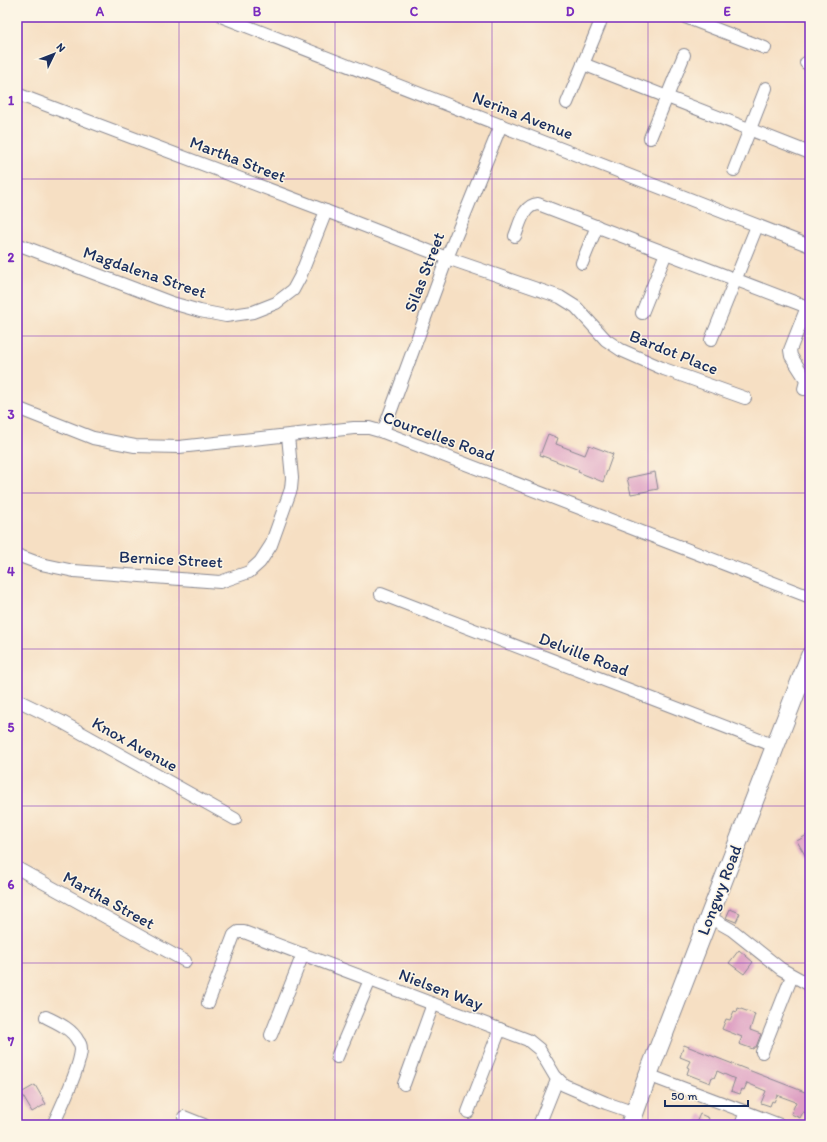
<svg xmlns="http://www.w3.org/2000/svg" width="827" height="1142" viewBox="0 0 827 1142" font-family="Itim,sans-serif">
	<rect width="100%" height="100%" fill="#fcf5e5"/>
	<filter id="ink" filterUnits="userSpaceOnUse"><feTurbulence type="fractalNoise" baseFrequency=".025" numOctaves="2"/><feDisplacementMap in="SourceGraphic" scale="8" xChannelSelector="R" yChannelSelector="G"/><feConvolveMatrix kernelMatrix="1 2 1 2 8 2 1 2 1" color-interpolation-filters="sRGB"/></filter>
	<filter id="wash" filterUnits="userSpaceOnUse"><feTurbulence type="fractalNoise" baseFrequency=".012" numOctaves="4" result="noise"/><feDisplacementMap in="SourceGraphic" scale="16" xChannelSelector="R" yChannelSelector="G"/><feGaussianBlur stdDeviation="0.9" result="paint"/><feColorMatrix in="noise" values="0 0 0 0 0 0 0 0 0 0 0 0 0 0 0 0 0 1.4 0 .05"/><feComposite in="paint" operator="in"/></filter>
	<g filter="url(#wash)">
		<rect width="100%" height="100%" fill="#f6dfc3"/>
		<g id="blocks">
			<!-- building -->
			<g fill="#dea0c3">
				<path d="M548,434L558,438L556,444L585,455L589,445L613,454L603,482L578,472L579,470L540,455Z"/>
				<path d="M655,472L658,489L631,494L627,478Z"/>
				<path d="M810,833V864L797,841Z"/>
				<path d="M730,909L740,913L736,922L726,918Z"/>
				<path d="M739,950L753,962L744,974L729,963Z"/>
				<path d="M738,1008L755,1014L750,1030L761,1034L756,1047H754L753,1049L739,1044L742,1037L722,1029L726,1019L730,1020L734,1011L737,1012Z"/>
				<path d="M684,1045L810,1094V1114L803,1112L800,1118L791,1114L796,1102L777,1095L774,1102L772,1101L770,1106L761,1103L766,1091L747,1083L744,1090L742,1089L740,1094L731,1091L735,1079L717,1071L714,1078L712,1077L710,1083L687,1074L689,1068L687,1067L690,1061L680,1057Z"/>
				<path d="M35,1085L46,1104L32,1112L21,1093Z"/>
				<path d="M700,1114L709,1118L706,1125H695Z"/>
			</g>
		</g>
	</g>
	<g filter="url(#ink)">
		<use href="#blocks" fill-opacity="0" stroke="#888790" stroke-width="1"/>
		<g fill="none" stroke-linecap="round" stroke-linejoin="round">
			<!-- street casing -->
			<g stroke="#888790" stroke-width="14">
				<g id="street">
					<path d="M223,17L810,246"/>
					<path d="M685,17L765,48"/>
					<path d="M806,63L810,64"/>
					<path d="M583,64L810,153"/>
					<path d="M17,94L326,211L447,258L560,297L576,307L606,340L621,350L664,369L745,398"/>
					<path d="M567,103L600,23"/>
					<path d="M650,138L684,55"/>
					<path d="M734,170L766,88"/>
					<path d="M515,236C520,224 523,205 538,204L810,308"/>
					<path d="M17,244L172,303L200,311L226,316L253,312L276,303L293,290L300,277L326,211"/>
					<path d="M582,263L597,226"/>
					<path d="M642,313L666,253"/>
					<path d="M711,340L757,226"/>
					<path d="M804,389L806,381L805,378L791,356L790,350L807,307"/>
					<path d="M17,408L93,438L135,446L179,447L354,428H369L383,432L810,597"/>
					<path d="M383,432L447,258L501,125"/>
					<path d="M17,555L41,564L74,571L220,582L249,572L260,562L271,545L291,489L292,478L288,436"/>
					<path d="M381,594L775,746"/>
					<path d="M17,700L62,722L235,819"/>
					<path d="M17,868L185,961"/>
					<path d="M709,917L732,930L781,969L810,985"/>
					<path d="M208,1003L234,935L238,932H244L528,1040L539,1049L555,1076L564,1085L606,1103L635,1113"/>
					<path d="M46,1017C58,1023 72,1029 78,1041C80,1043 81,1046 81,1049C81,1064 60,1110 53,1125"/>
					<path d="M271,1035L303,954"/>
					<path d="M762,1052L792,976"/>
					<path d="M337,1057L370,980"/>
					<path d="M648,1075L780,1125"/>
					<path d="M404,1084L433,1004"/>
					<path d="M468,1112L500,1029"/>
					<path d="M184,1117L204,1125"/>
					<path d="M539,1125L557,1080"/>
					<path d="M741,1125L746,1112"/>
				</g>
			</g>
			<!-- secondary casing -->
			<g stroke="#888790" stroke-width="20">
				<path id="secondary" d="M630,1125L648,1075L810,656"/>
			</g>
			<!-- street -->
			<use href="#street" stroke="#fff" stroke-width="12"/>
			<!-- secondary -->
			<use href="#secondary" stroke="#fff" stroke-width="18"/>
		</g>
	</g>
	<!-- grid -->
	<path fill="none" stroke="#7b2cbf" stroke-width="1" stroke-opacity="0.55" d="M179,17V1125M335,17V1125M492,17V1125M648,17V1125M17,179H810M17,336H810M17,493H810M17,649H810M17,806H810M17,963H810"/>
	<g text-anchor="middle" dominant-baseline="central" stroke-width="3" stroke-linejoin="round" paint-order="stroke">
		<!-- street labels -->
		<g font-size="17" fill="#1b2f5e" stroke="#fcf5e5">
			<text transform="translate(523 115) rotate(21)">Nerina Avenue</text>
			<text transform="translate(238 159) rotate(21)">Martha Street</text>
			<text transform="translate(145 272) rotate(19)">Magdalena Street</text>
			<text transform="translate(424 272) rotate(-69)">Silas Street</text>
			<text transform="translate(674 352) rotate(22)">Bardot Place</text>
			<text transform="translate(439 436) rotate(20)">Courcelles Road</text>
			<text transform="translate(171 559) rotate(3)">Bernice Street</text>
			<text transform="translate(584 654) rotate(21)">Delville Road</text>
			<text transform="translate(135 744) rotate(29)">Knox Avenue</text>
			<text transform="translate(719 890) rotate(-69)">Longwy Road</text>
			<text transform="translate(109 900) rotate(29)">Martha Street</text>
			<text transform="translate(441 989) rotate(21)">Nielsen Way</text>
		</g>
	</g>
	<!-- margin -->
	<rect width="827" height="1142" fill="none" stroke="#fcf5e5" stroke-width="44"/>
	<!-- north arrow -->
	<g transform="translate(54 54) rotate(47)" stroke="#fcf5e5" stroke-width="3" paint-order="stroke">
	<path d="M0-3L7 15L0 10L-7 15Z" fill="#1b2f5e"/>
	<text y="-6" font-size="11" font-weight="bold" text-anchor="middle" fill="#1b2f5e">N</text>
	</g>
	<!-- scale -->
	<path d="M665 1100v6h83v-6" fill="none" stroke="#1b2f5e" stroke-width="2"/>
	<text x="671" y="1100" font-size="12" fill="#1b2f5e" stroke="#fcf5e5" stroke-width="3" paint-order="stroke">50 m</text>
	<rect x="22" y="22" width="783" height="1098" fill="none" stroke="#7b2cbf" stroke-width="1.5"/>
	<g font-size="13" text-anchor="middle" font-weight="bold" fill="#7b2cbf">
		<text x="100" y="16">A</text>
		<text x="257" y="16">B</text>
		<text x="414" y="16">C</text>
		<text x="570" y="16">D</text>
		<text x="727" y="16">E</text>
		<text x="11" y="105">1</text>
		<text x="11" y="262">2</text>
		<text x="11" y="419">3</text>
		<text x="11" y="576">4</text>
		<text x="11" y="732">5</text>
		<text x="11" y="889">6</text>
		<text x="11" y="1046">7</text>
	</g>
</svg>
